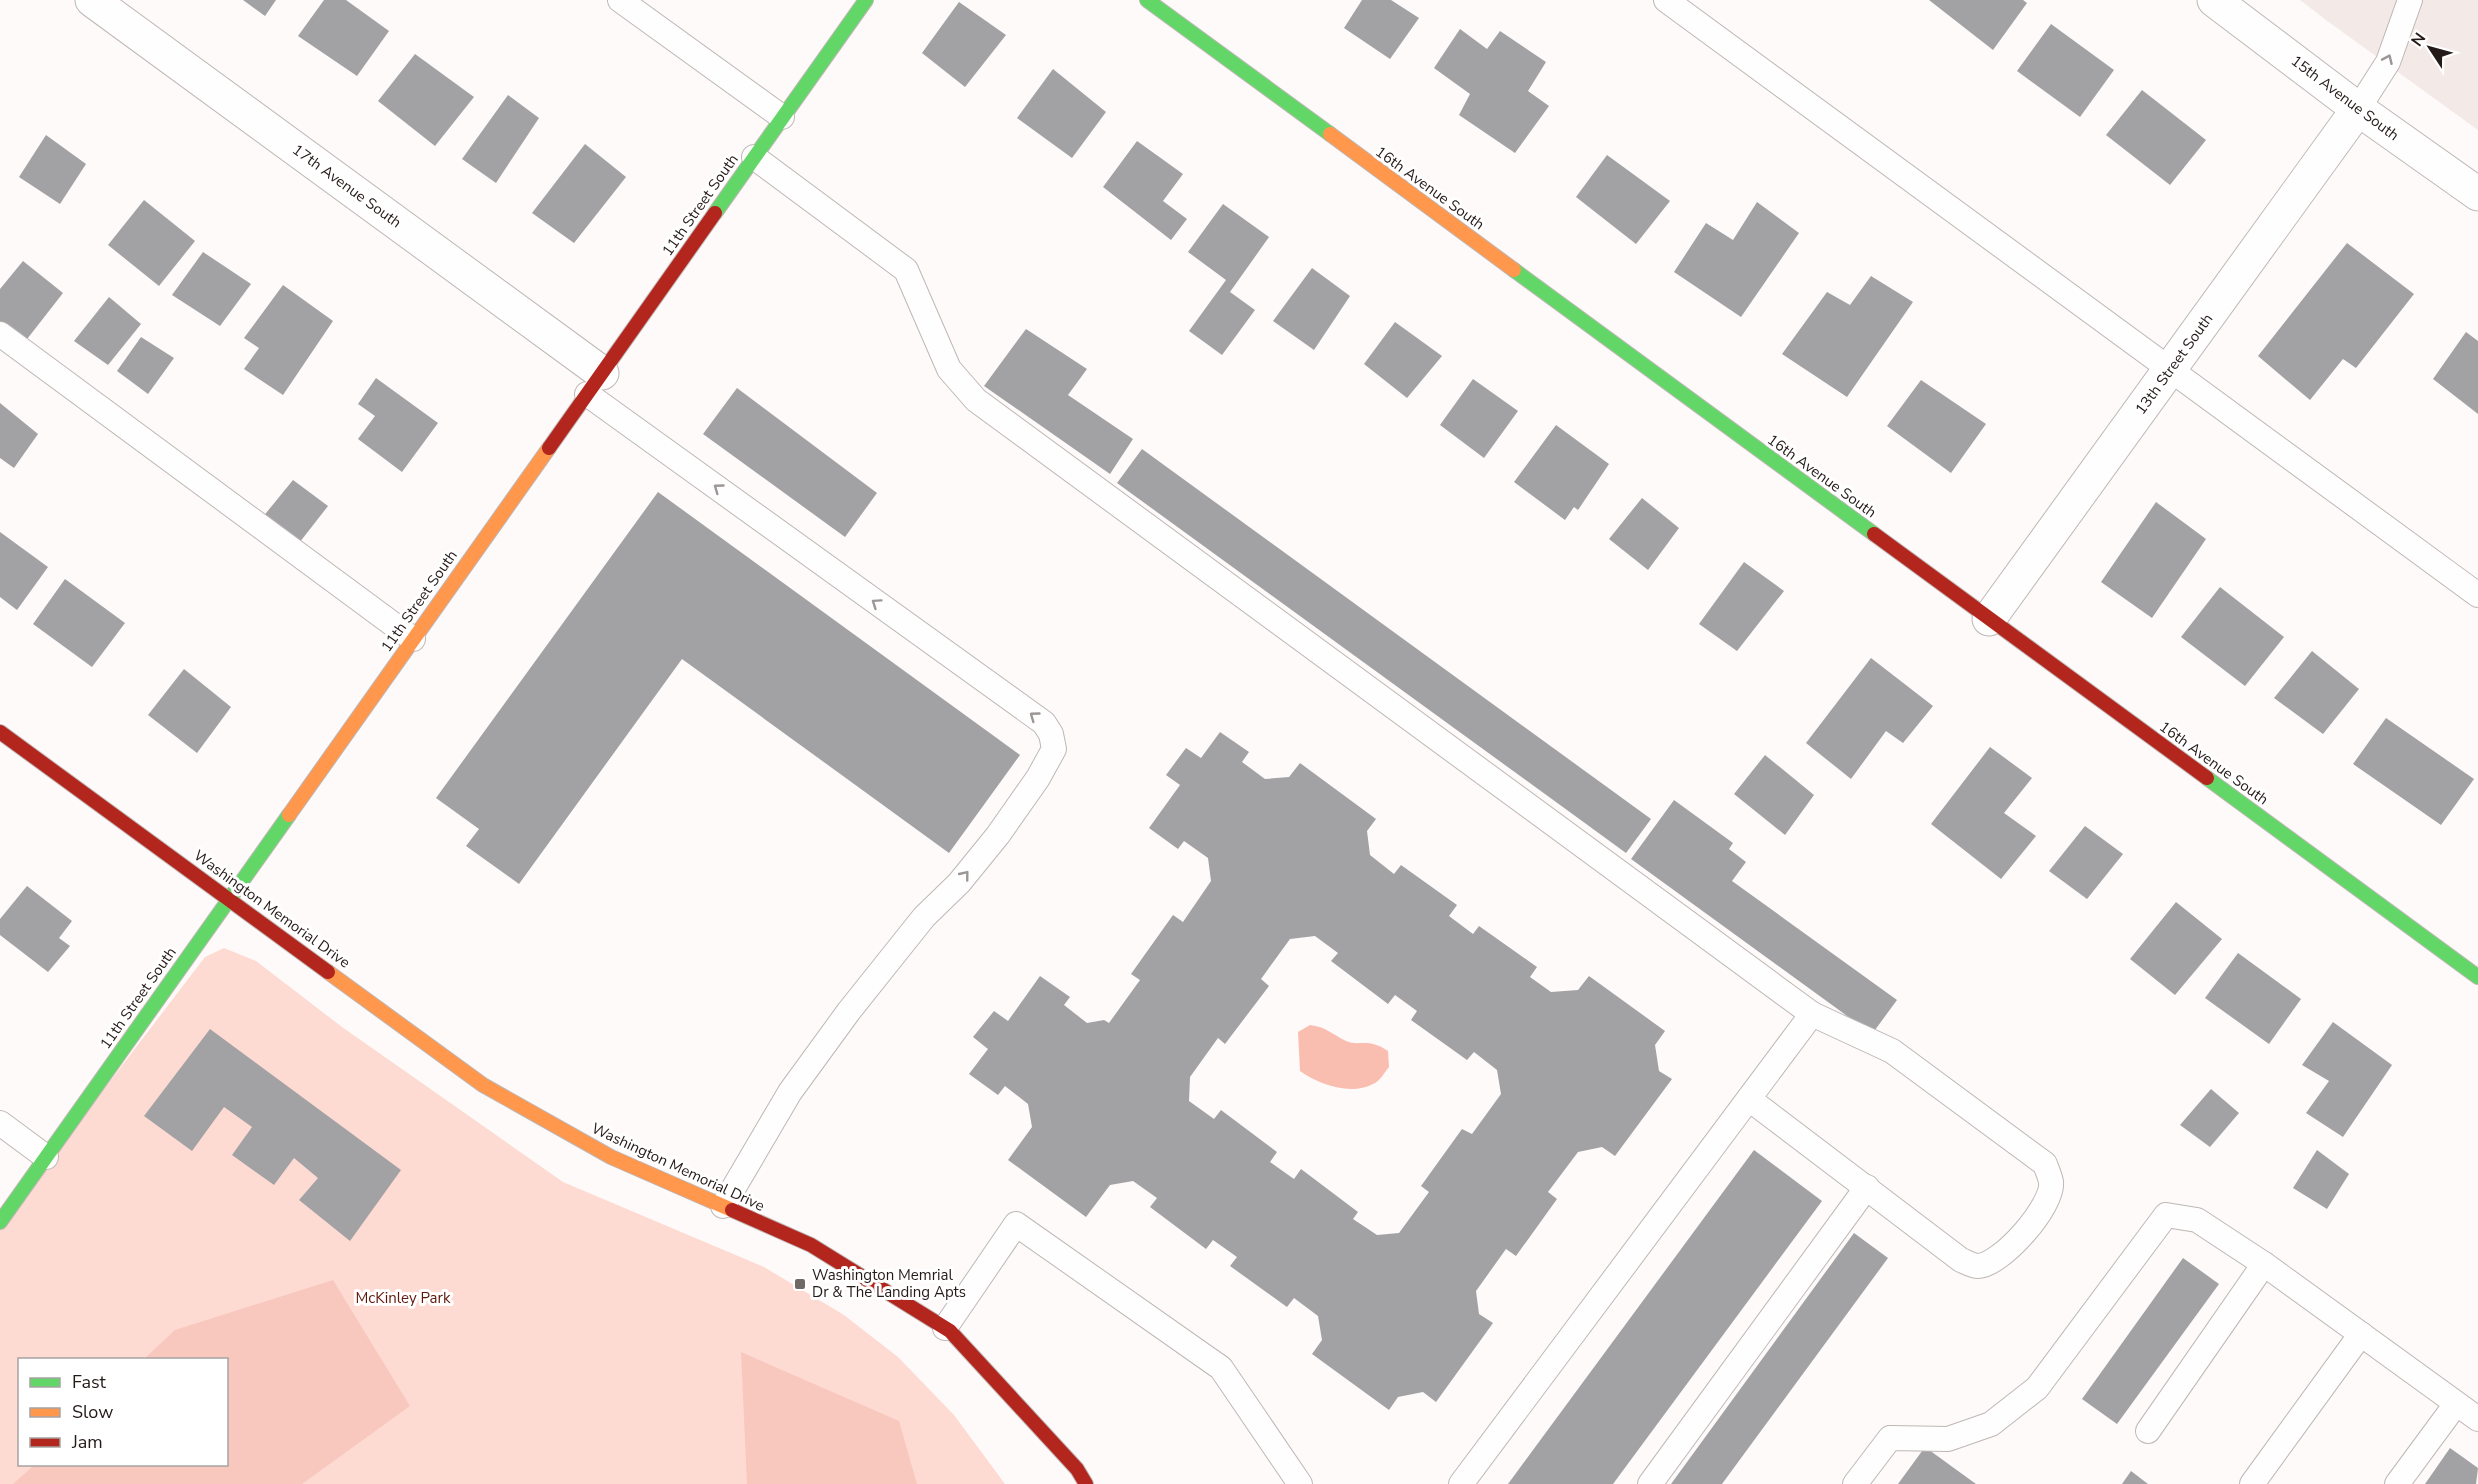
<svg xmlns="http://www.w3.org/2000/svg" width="2478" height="1484" viewBox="0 0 2478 1484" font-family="'Nunito Sans',sans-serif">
	<rect width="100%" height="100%" fill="#fefaf9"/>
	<!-- built -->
	<path fill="#f3e9e7" d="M2300,0H2478V130L2326,20Z"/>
	<!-- green -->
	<path fill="#fedbd2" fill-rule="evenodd" d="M224,948L256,961L342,1027L563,1182L764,1267L844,1315L898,1357L954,1415L1005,1484H0V1225L205,957ZM20,1360H226V1464H20Z"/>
	<!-- forest -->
	<g fill="#f8c8be">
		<path d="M333,1280L410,1406L302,1484H13L34,1465L226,1464V1360L144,1359L175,1330Z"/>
		<path d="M741,1352L899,1421L917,1484H747Z"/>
	</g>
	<!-- water -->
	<path fill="#fabeb1" d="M1310,1025C1326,1027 1332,1034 1346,1041C1359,1047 1368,1037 1388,1051L1389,1067C1384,1073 1380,1081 1373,1084C1351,1096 1318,1084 1300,1071L1298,1032Z"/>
	<!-- building -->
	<g fill="#a2a2a5" fill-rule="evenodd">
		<path d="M243,0H276L265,16Z"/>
		<path d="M324,0H346L389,31L357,76L298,36Z"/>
		<path d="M1362,0H1391L1419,18L1390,59L1344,28Z"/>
		<path d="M1929,0H2023L2027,3L1993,50Z"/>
		<path d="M959,2L1006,35L965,87L922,53Z"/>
		<path d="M2051,24L2114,70L2080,117L2017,71Z"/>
		<path d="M1460,29L1487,49L1500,31L1546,62L1528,91L1549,106L1515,153L1459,115L1470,94L1434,68Z"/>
		<path d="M415,54L474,97L435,146L378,101Z"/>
		<path d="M1053,69L1106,112L1072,158L1017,118Z"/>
		<path d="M2142,90L2206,140L2170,185L2106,135Z"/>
		<path d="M508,95L539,118L496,183L462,159Z"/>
		<path d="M46,135L86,164L60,204L19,177Z"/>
		<path d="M1137,141L1183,174L1163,201L1187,219L1171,240L1103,187Z"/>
		<path d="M585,144L626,177L574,243L532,213Z"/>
		<path d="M1607,155L1670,201L1636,244L1576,197Z"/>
		<path d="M144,200L195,241L159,286L108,245Z"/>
		<path d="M1757,202L1799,233L1741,317L1674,272L1706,223L1733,240Z"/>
		<path d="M1223,204L1269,237L1230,292L1255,310L1222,355L1189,331L1226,280L1188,252Z"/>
		<path d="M2347,243L2414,294L2356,368L2343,359L2310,400L2258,356Z"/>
		<path d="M203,252L251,284L220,326L172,295Z"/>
		<path d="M23,261L63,293L24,343L0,323V289Z"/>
		<path d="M1312,268L1350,296L1314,350L1273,321Z"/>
		<path d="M1871,276L1913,302L1847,397L1782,354L1827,292L1850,305Z"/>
		<path d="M283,285L333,321L283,395L244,369L259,348L244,338Z"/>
		<path d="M109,297L141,324L108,365L74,341Z"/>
		<path d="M1395,322L1442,356L1407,398L1364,364Z"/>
		<path d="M1026,329L1087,369L1068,395L1133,439L1110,474L984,386Z"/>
		<path d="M2466,332L2478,341V414L2433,379Z"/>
		<path d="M141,337L174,358L148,394L117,371Z"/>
		<path d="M376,378L438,423L402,472L358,439L375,416L358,404Z"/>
		<path d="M1473,379L1518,411L1484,458L1440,425Z"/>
		<path d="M1921,380L1986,424L1951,473L1887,426Z"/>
		<path d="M737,388L877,493L845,537L703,434Z"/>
		<path d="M0,403L38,434L14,468L0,458Z"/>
		<path d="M1556,425L1609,464L1578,510L1574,507L1565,520L1514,482Z"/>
		<path d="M1142,449L1651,819L1626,853L1117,483Z"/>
		<path d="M293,480L328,506L296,547L262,518Z"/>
		<path d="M658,492L1020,755L949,853L682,659L519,884L466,846L479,829L436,798Z"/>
		<path d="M1642,498L1679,528L1648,570L1609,539Z"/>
		<path d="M2156,502L2206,539L2152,618L2101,582Z"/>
		<path d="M0,532L48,567L17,610L0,597Z"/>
		<path d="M1744,562L1784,591L1737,651L1699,624Z"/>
		<path d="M65,579L125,623L92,667L33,624Z"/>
		<path d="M2220,587L2284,637L2245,686L2181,637Z"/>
		<path d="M2312,651L2359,689L2323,734L2274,698Z"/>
		<path d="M1871,658L1933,706L1903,743L1886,731L1851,779L1806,743Z"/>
		<path d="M184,669L231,707L197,753L148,715Z"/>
		<path d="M2386,718L2474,779L2441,825L2353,764Z"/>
		<path d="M1220,732L1249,752L1242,762L1265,779L1289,777L1300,763L1376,819L1367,831L1370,855L1394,874L1401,865L1457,905L1449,916L1473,934L1479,926L1537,967L1530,977L1551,992L1578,990L1589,976L1665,1031L1655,1045L1659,1071L1672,1079L1615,1156L1602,1147L1578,1152L1548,1192L1557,1199L1516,1256L1506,1249L1476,1291L1479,1314L1493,1323L1436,1402L1423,1392L1398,1397L1389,1410L1312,1354L1322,1340L1318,1316L1294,1298L1287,1307L1230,1266L1237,1257L1213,1240L1206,1249L1150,1207L1157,1198L1133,1181L1110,1185L1086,1217L1008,1160L1032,1127L1028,1104L1005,1086L998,1095L969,1074L988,1049L973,1037L994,1011L1008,1021L1040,976L1070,997L1064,1005L1087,1023L1104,1020L1109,1023L1140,980L1131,974L1173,915L1183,922L1211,881L1208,858L1184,841L1178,849L1149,828L1180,785L1166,775L1186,748L1201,758ZM1315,936L1338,953L1331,961L1388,1004L1395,995L1417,1011L1411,1020L1467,1060L1474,1052L1497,1070L1501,1094L1472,1134L1462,1129L1421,1186L1429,1192L1399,1233L1377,1235L1353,1219L1358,1212L1301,1169L1294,1179L1270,1162L1277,1152L1221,1110L1214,1119L1189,1101L1190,1077L1218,1038L1225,1044L1269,986L1261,979L1290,939Z"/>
		<path d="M1990,747L2032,778L2004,813L2036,836L2001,879L1931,824Z"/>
		<path d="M1765,755L1814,795L1785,835L1734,794Z"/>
		<path d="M1674,800L1733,843L1729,849L1746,862L1732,881L1897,1000L1872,1034L1631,859Z"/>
		<path d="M2085,826L2123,854L2087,899L2049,871Z"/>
		<path d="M27,886L72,921L59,938L70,946L48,972L0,935V919Z"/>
		<path d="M2176,902L2222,939L2175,995L2130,959Z"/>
		<path d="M2238,953L2301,999L2269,1044L2205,998Z"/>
		<path d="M2333,1022L2392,1065L2343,1137L2306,1113L2329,1081L2302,1065Z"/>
		<path d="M210,1029L401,1170L350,1241L299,1200L318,1178L294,1158L274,1185L232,1155L252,1127L224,1107L192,1151L144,1116Z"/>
		<path d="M2211,1089L2239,1113L2210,1147L2180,1125Z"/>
		<path d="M1754,1150L1822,1201L1613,1484H1508Z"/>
		<path d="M2317,1150L2349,1174L2327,1209L2293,1188Z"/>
		<path d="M1854,1233L1888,1258L1722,1484H1671Z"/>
		<path d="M2183,1258L2219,1284L2117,1424L2082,1399Z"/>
		<path d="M1925,1447L1976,1484H1898Z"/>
		<path d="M2450,1448L2478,1468L2476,1484H2425Z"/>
		<path d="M2131,1471L2148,1484H2122Z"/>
	</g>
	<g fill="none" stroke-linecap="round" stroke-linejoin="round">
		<!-- lane casing -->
		<g stroke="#beb7b6" stroke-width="26">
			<g id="lane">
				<path d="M620,0L782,117"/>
				<path d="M1666,0L2478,595"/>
				<path d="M2358,109L2388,62L2410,0"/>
				<path d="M754,157L906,270L949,369L976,400L1812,1014L1461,1484"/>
				<path d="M0,334L413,639"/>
				<path d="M587,394L1044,723L1051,734L1054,749L1038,778L998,835L959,883L924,917L849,1011L790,1092L723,1206"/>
				<path d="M1749,1099L1961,1260C1966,1262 1973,1266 1978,1266C2002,1265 2054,1205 2051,1182C2050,1176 2047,1170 2045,1164L1892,1051L1812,1014"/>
				<path d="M0,1123L46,1157"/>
				<path d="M945,1328L1016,1224L1221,1368L1300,1484"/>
				<path d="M2148,1431L2264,1264"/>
				<path d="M1650,1484L1867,1187"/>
				<path d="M1855,1484L1890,1438L1948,1439L1991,1424L2037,1388L2166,1215L2197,1220L2264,1264L2478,1419"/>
				<path d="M2252,1484L2361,1334"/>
				<path d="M2397,1484L2456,1404"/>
			</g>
		</g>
		<!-- street casing -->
		<g stroke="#beb7b6" stroke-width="35">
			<g id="street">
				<path d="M92,0L602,373"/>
				<path d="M2214,0L2358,109L2478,194"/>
				<path d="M1989,619L2358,109"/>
			</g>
		</g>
		<!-- fast casing -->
		<g stroke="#beb7b6" stroke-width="16">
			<g id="fast">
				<path d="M1147,0L1330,134"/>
				<path d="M715,213L866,0"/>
				<path d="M1514,270L1874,534"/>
				<path d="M2207,778L2478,977"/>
				<path d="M0,1222L289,815"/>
			</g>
		</g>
		<!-- slow casing -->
		<g stroke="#beb7b6" stroke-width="16">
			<g id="slow">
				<path d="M1330,134L1514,270"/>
				<path d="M289,815L549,448"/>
				<path d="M328,972L483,1085L611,1157L732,1210"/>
			</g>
		</g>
		<!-- jam casing -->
		<g stroke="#beb7b6" stroke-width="16">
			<g id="jam">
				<path d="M549,448L715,213"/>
				<path d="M1874,534L2207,778"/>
				<path d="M0,732L328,972"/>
				<path d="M732,1210L811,1245L950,1331L1077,1469L1086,1484"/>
			</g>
		</g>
		<!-- lane -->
		<use href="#lane" stroke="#fffefe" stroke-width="24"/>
		<!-- street -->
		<use href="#street" stroke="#fffefe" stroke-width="33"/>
		<!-- fast -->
		<use href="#fast" stroke="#63d668" stroke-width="14"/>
		<!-- slow -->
		<use href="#slow" stroke="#ff974d" stroke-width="14"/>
		<!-- jam -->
		<use href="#jam" stroke="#b3261e" stroke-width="14"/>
	</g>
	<!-- one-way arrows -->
	<defs><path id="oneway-chevron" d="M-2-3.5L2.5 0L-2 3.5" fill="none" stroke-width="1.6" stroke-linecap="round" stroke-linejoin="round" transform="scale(1.5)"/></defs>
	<g stroke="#9c9796">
		<use href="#oneway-chevron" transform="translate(2388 59) rotate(-66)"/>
		<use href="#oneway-chevron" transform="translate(718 488) rotate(-144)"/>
		<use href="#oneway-chevron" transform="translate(876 603) rotate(-145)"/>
		<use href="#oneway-chevron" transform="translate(1034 716) rotate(-144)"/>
		<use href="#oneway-chevron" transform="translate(965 875) rotate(-51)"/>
	</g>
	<!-- markers -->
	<rect fill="#706867" stroke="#fff" stroke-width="2" x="794" y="1278" width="12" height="12" rx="3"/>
	<g text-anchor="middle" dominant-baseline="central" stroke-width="6" stroke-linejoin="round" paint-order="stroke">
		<!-- street labels -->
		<g font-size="15" fill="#241a18" stroke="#fff">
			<text transform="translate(2345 98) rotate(37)">15th Avenue South</text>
			<text transform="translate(347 186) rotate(36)">17th Avenue South</text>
			<text transform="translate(1430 188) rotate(36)">16th Avenue South</text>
			<text transform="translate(700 205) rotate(-55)">11th Street South</text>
			<text transform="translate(2174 364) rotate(-54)">13th Street South</text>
			<text transform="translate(1822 476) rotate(36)">16th Avenue South</text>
			<text transform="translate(419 601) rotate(-55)">11th Street South</text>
			<text transform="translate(2214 763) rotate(36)">16th Avenue South</text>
			<text transform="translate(272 909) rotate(36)">Washington Memorial Drive</text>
			<text transform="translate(138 998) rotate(-55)">11th Street South</text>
			<text transform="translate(678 1167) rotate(25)">Washington Memorial Drive</text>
		</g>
		<!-- poi labels -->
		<g font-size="15" fill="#241a18" stroke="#fff" text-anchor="start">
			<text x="812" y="1275">Washington Memrial<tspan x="812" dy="17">Dr &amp; The Landing Apts</tspan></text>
		</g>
		<!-- park labels -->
		<g font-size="15" fill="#60170a" stroke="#fff">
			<text x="403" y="1298">McKinley Park</text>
		</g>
	</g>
	<!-- legend -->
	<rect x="18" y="1358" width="210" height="108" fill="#ffffff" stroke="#a7a3a3" stroke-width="1.5"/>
	<rect x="30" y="1378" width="30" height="9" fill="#63d668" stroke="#a7a3a3" stroke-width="1.5"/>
	<text x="72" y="1388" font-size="18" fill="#241a18">Fast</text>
	<rect x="30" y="1408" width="30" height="9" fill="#ff974d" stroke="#a7a3a3" stroke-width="1.5"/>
	<text x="72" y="1418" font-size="18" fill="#241a18">Slow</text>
	<rect x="30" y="1438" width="30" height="9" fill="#b3261e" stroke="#a7a3a3" stroke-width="1.5"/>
	<text x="72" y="1448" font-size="18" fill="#241a18">Jam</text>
	<!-- north arrow -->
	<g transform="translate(2430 48) rotate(306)" stroke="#ffffff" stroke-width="4.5" paint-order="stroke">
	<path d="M0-4.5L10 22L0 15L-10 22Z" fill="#241a18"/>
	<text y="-9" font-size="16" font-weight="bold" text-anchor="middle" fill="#241a18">N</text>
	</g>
</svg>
